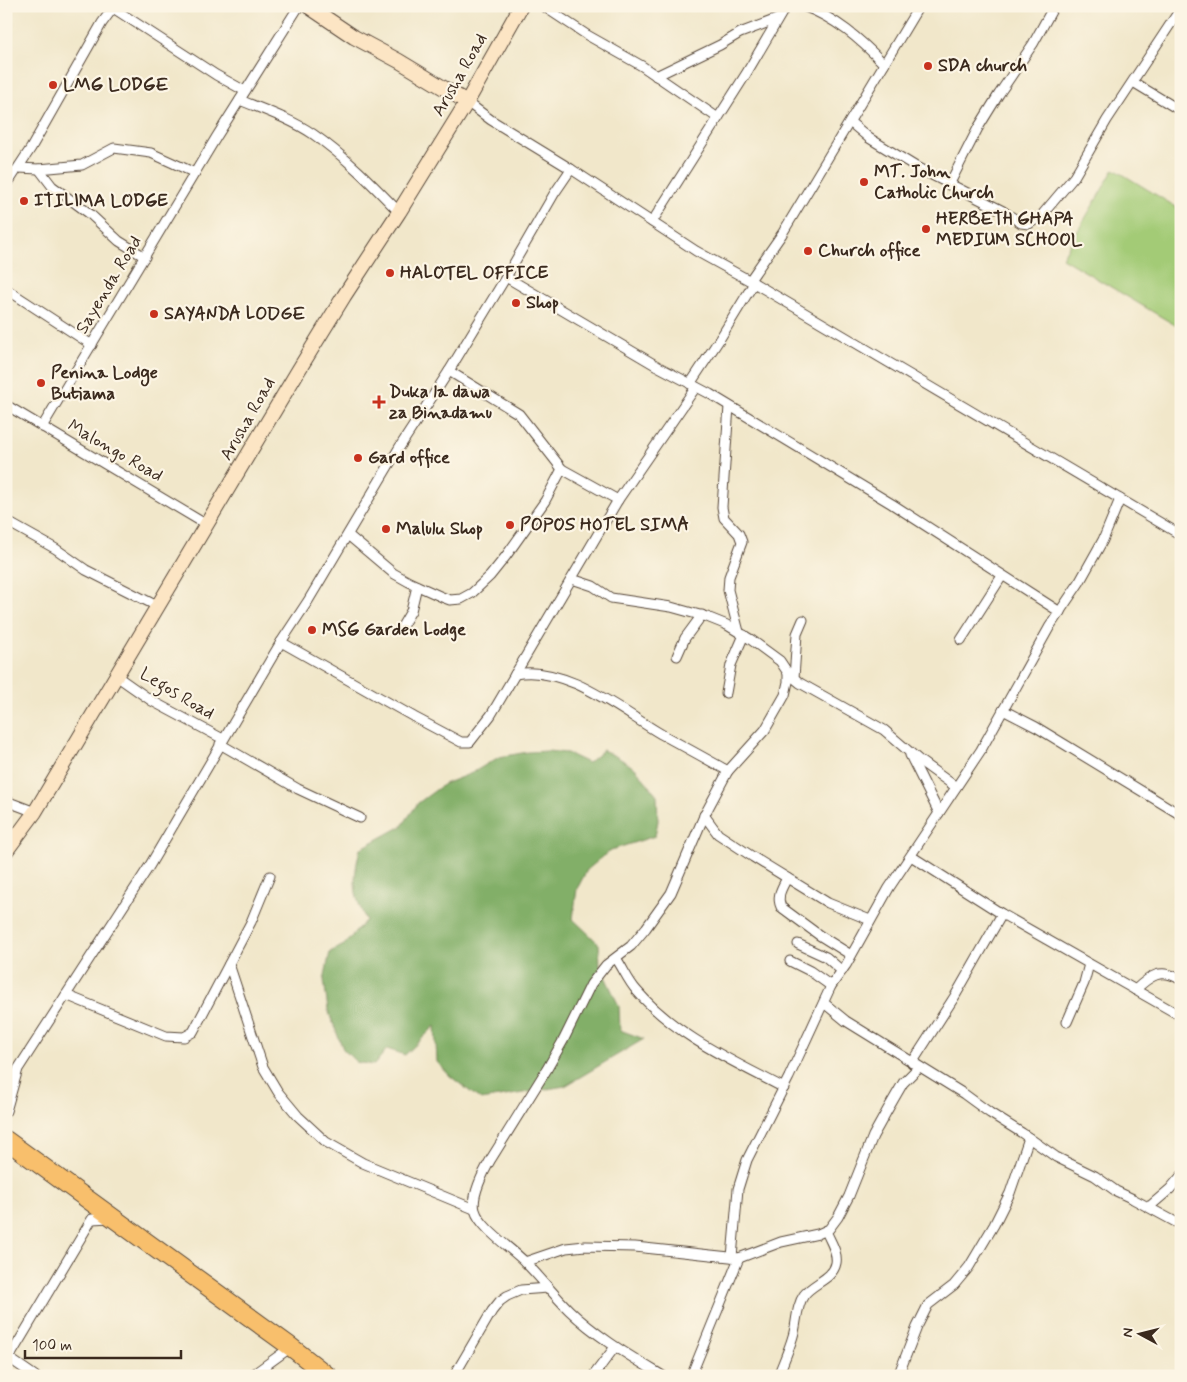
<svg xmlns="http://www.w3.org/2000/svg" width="1187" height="1382" viewBox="0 0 1187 1382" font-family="Mynerve,sans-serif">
	<rect width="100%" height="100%" fill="#fcf5e5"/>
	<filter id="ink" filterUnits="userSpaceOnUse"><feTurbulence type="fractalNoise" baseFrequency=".02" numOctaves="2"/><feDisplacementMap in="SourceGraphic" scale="10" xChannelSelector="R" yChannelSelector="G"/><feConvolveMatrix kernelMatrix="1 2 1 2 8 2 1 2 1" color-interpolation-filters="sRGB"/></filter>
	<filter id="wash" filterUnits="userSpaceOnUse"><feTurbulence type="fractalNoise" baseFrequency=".0096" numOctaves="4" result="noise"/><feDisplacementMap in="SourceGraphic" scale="20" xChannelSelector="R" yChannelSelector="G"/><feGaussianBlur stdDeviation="1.12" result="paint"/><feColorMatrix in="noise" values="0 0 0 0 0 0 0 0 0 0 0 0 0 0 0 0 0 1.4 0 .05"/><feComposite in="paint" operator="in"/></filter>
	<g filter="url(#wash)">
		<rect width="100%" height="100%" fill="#f1e7ca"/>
		<!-- green -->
		<path fill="#a3cb76" stroke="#6f7a4a" d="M1114,169L1181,210V316L1175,325L1062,258Z"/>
		<!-- forest -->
		<path fill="#82af67" stroke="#5e6c42" d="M603,750L619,758L636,769L657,795L658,821L655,836L611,850L587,870L577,889L573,919L599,944L600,966L619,1006L620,1030L644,1039L565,1086L481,1100L450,1076L437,1062L435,1026L405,1055L387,1049L374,1065L356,1062L343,1049L328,1010L324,980L330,952L344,945L366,920C352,892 353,879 360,849L402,826L418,803L444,784L472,773L499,757L528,752L548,751L567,753L588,763Z"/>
	</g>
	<g filter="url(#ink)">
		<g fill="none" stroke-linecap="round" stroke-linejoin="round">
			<!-- street casing -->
			<g stroke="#564638" stroke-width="11">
				<g id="street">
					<path d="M110,6L216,75L245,91"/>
					<path d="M543,6L587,35L642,66L718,118"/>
					<path d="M803,6C836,18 860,39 884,64"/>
					<path d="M656,76L720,45L740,33L777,19"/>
					<path d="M1133,82L1181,111"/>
					<path d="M240,100C264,110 291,119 313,134C345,156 373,185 399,212"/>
					<path d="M467,102L491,120L571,169L696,251L754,283L1181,535"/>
					<path d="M850,122L869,138L918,168L1003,211L1021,223L1029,224L1041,216L1074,177L1107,120L1181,8"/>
					<path d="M19,168L39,169L82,165L114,148L151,153L195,173"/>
					<path d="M39,169L52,186L90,214L119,241L145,257"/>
					<path d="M949,185L978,128L999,94L1033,44L1054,6"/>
					<path d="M6,186L31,148L102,23L113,8"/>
					<path d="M652,222L746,74L786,6"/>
					<path d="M506,277L657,366L710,394L892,504L1060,612"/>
					<path d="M750,280L782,234L919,6"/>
					<path d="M6,289L92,345"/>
					<path d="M449,371L519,414L562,469L618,500"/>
					<path d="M690,384L721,337L754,283"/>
					<path d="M6,405L207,525"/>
					<path d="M729,406L722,507L724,518L739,534L742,542L729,577L728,590L739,632"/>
					<path d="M42,427L217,136L299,6"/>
					<path d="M6,521L56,549L86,570L157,606"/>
					<path d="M348,535L393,573L409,582L442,597L450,600L461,599L472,593L490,576L506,556L545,501L562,469"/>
					<path d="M572,579L593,586L611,598L671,607L707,617L727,625L750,639L780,661L788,673V682L785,695L765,730L728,771L704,816L671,893L646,928L631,946L606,965L591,984L564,1039L547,1069L491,1159C484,1171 471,1196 475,1210C480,1228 511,1248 525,1262C540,1277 554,1295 569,1310C597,1337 630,1356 663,1376"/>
					<path d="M401,628L411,611L417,586"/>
					<path d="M961,640L1002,576"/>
					<path d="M281,642L414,717L461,742H470L491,715L618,500L696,387"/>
					<path d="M677,656L685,638L702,615"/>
					<path d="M788,673L800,683L884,730L920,761L956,787"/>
					<path d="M515,674C565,664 620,710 661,734C683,746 705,758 728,771"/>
					<path d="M115,675L152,701L223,739"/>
					<path d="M794,678L797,634L803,620"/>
					<path d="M726,693L731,665L744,635"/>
					<path d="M1003,710L1036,727L1181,815"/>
					<path d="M220,744L298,789L360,818"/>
					<path d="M910,755L939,813"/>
					<path d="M6,801L35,812"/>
					<path d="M704,815L718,834L753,857L828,903L870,920"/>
					<path d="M911,856L1002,914L1181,1016"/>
					<path d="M787,878C782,888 776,896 781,907L819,935L851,955"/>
					<path d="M798,944L826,957L842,971"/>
					<path d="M616,958C623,968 628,981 637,991C676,1036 731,1060 784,1088"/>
					<path d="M790,961L810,971L831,986"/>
					<path d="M229,964L263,1067L278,1092L298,1116L326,1142L363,1163L474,1209"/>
					<path d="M1135,990C1150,976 1161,967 1181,980"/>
					<path d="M66,995L166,1036L184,1037L193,1032L251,922L270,876"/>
					<path d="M824,1003L846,1021L964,1094L990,1113L1022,1133L1056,1157L1095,1176L1116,1191L1133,1199L1181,1225"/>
					<path d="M1067,1022L1084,983L1089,964"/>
					<path d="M912,1063L955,996L1002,914"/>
					<path d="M6,1111L18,1069L150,865L281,642L308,601L399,448L449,371L506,277L554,194L571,169"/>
					<path d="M1149,1207L1170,1189L1181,1176"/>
					<path d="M732,1257L738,1189L747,1160L789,1077L831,986L846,965L889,888L981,750L1050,626L1079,583L1103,540L1120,499"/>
					<path d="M525,1262L566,1248L585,1246L635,1247L739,1258L781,1242L818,1234L829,1229L838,1217L849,1196L873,1136L888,1109L903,1083L919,1067"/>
					<path d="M6,1356L35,1376"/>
					<path d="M9,1358L92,1219L110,1218"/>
					<path d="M251,1376L291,1347"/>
					<path d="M454,1376L492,1311L500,1301L507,1296L521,1290L548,1288"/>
					<path d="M593,1376L615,1347"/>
					<path d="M691,1376L739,1258"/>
					<path d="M778,1376C783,1363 789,1350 793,1336C797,1323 796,1306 804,1295C813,1283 833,1279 836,1263C838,1252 830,1241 826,1231"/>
					<path d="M898,1376L917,1327L928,1305L954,1285L969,1267L994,1225L1010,1193L1029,1138"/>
				</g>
			</g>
			<!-- secondary casing -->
			<g stroke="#564638" stroke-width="16">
				<g id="secondary">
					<path d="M308,6L354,37L399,61L467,102"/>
					<path d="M6,851L35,812L298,371L344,296L399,212L467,102L521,6"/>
				</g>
			</g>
			<!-- highway casing -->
			<g stroke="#564638" stroke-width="20">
				<path id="highway" d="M6,1140L291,1347L328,1376"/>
			</g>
			<!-- street -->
			<use href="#street" stroke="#fff" stroke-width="9"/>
			<!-- secondary -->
			<use href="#secondary" stroke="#fce5c4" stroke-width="14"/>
			<!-- highway -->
			<use href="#highway" stroke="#f8bf6c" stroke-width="18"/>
		</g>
	</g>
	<!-- markers -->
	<g fill="#c8321e" stroke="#fcf5e5" stroke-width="2">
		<circle cx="928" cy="66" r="5"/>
		<circle cx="53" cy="85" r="5"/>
		<circle cx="864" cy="182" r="5"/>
		<circle cx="24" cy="201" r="5"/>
		<circle cx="926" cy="229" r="5"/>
		<circle cx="808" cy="251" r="5"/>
		<circle cx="390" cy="273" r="5"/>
		<circle cx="516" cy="303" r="5"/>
		<circle cx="154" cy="314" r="5"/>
		<circle cx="41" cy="383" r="5"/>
		<path d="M376.5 394.5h5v5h5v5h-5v5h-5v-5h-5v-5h5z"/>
		<circle cx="358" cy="458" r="5"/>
		<circle cx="510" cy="525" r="5"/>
		<circle cx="386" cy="529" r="5"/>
		<circle cx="312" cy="630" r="5"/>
	</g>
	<g text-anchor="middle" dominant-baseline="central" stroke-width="4.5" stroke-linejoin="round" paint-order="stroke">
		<!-- poi labels -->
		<g font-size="18" font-weight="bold" fill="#3b2a1e" stroke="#fcf5e5" text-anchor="start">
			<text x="938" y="66">SDA church</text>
			<text x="63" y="85">LMG LODGE</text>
			<text x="874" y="172">MT. John<tspan x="874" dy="21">Catholic Church</tspan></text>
			<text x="34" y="201">ITILIMA LODGE</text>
			<text x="936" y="219">HERBETH GHAPA<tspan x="936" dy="21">MEDIUM SCHOOL</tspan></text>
			<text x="818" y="251">Church office</text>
			<text x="400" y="273">HALOTEL OFFICE</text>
			<text x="526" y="303">Shop</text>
			<text x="164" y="314">SAYANDA LODGE</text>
			<text x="51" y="373">Penina Lodge<tspan x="51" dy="21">Butiama</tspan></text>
			<text x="389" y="392">Duka la dawa<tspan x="389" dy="21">za Binadamu</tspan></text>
			<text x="368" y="458">Gard office</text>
			<text x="520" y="525">POPOS HOTEL SIMA</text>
			<text x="396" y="529">Malulu Shop</text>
			<text x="322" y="630">MSG Garden Lodge</text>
		</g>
		<!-- street labels -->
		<g font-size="18" fill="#3b2a1e" stroke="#fcf5e5">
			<text transform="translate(460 75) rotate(-60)">Arusha Road</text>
			<text transform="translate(109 285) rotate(-59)">Sayenda Road</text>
			<text transform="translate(248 419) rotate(-60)">Arusha Road</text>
			<text transform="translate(115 451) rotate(30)">Malongo Road</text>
			<text transform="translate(177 694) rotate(31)">Legos Road</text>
		</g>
	</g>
	<!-- margin -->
	<rect width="1187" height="1382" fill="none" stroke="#fcf5e5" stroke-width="25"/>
	<!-- north arrow -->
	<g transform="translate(1140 1334) rotate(277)" stroke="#fcf5e5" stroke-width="4" paint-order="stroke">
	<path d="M0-4L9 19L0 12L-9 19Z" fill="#3b2a1e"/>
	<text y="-8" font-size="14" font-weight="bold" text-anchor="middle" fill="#3b2a1e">N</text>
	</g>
	<!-- scale -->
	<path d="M25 1350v8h156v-8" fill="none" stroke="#3b2a1e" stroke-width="2.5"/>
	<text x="32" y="1350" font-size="15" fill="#3b2a1e" stroke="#fcf5e5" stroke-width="4" paint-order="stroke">100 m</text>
</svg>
